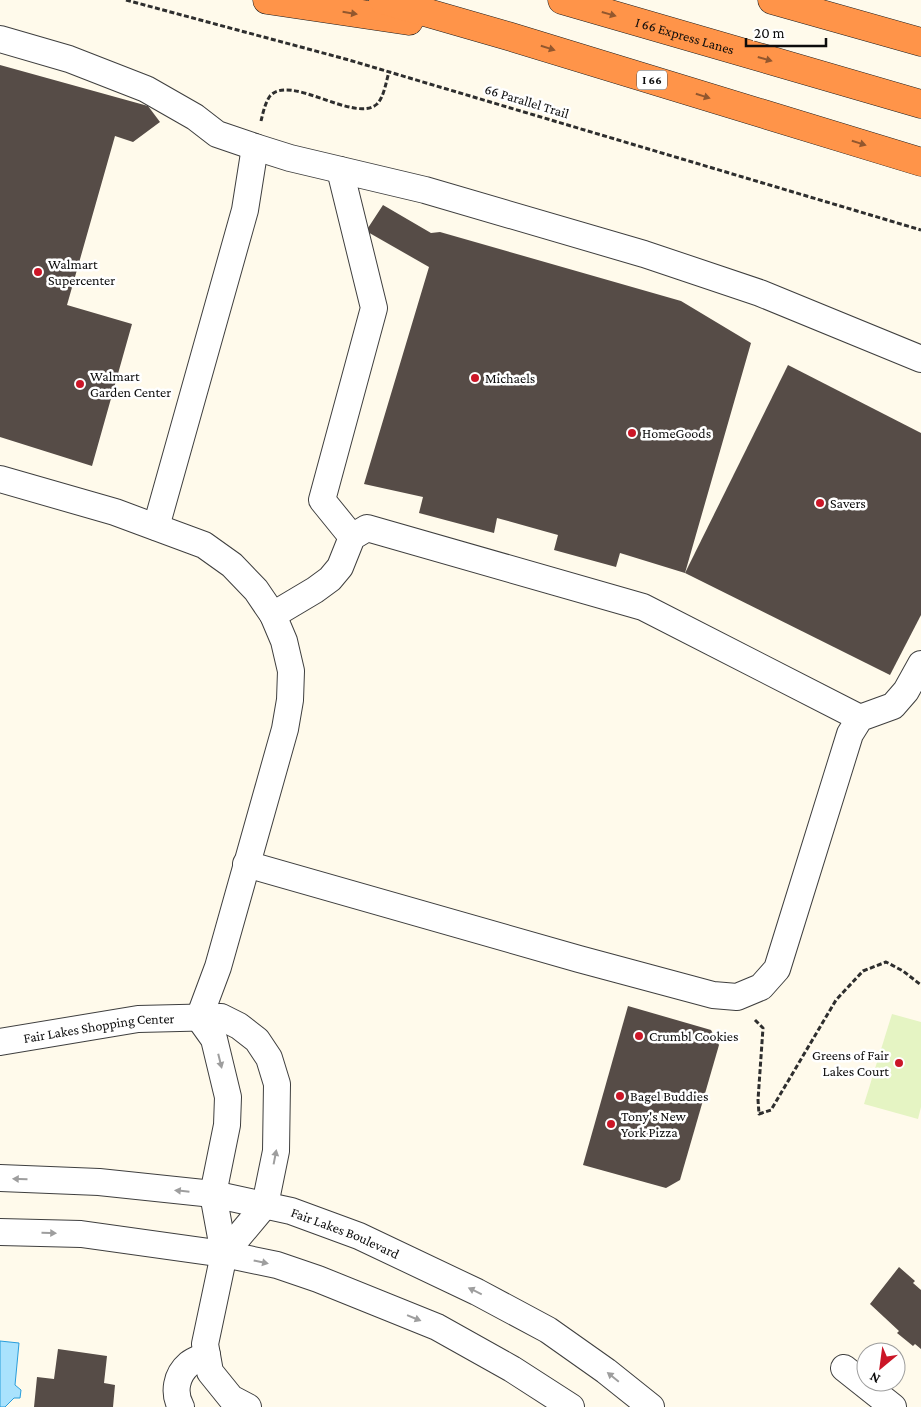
<svg xmlns="http://www.w3.org/2000/svg" width="921" height="1407" viewBox="0 0 921 1407" font-family="'Crimson Pro',serif">
	<rect width="100%" height="100%" fill="#fffaeb"/>
	<!-- pitch -->
	<path fill="#e5f4c3" d="M892,1014L921,1022V1107L918,1119L864,1104Z"/>
	<!-- water -->
	<path fill="#a9e2fd" stroke="#289ddc" d="M0,1341L19,1343L15,1385L21,1390L20,1398H14L5,1407H0Z"/>
	<!-- building -->
	<g fill="#564c47">
		<path d="M0,65L148,106L160,122L133,142L115,136L67,305L132,324L92,466L0,437Z"/>
		<path d="M383,205L431,233L440,232L681,301L751,343L685,573L620,553L616,567L554,550L558,535L497,518L494,533L419,513L423,497L364,484L429,267L366,231Z"/>
		<path d="M788,365L921,433V615L890,675L685,573Z"/>
		<path d="M628,1006L711,1030L719,1045L680,1180L666,1188L583,1165Z"/>
		<path d="M899,1267L915,1281L913,1283L921,1290V1349L915,1344L913,1346L897,1333L899,1331L870,1304Z"/>
		<path d="M58,1349L107,1356L104,1383L115,1385L113,1407H34L37,1377L54,1379Z"/>
	</g>
	<g fill="none" stroke-linecap="round" stroke-linejoin="round">
		<!-- minor casing -->
		<g stroke="#3f3f3f" stroke-width="28">
			<g id="minor">
				<path d="M0,39L69,59L146,89L195,117L217,134L255,147L290,158L425,190L644,254L760,293L921,359"/>
				<path d="M340,170L374,308L322,500L352,537"/>
				<path d="M0,479L115,512L204,545L232,565L256,590L273,615L284,641L291,671L290,700L285,729L218,967L199,1018"/>
				<path d="M156,527L245,210L255,147"/>
				<path d="M273,615L315,590L330,579L340,567L352,537L367,528L643,607L860,718"/>
				<path d="M246,864L579,959L713,995L737,997L761,987L777,969L850,734L860,718L893,706L906,691L921,664"/>
				<path d="M199,1018L214,1039L228,1097L227,1125L213,1194L224,1254L205,1344L210,1372L231,1398L248,1407"/>
				<path id="s1" d="M0,1042L138,1019L221,1017L239,1026L257,1040L269,1058L277,1084L276,1151L265,1205L224,1254"/>
				<path id="s2" d="M0,1178L99,1182L213,1194L291,1211L359,1236L477,1292L548,1330L606,1371L651,1407"/>
				<path d="M0,1232L81,1234L224,1254L277,1265L318,1279L437,1327L512,1369L571,1407"/>
				<path d="M844,1368L893,1407"/>
				<path d="M181,1407C173,1393 176,1375 189,1364C194,1360 201,1358 207,1355"/>
			</g>
		</g>
		<!-- highway casing -->
		<g stroke="#1d1d1d" stroke-width="29">
			<g id="highway">
				<path d="M267,0L409,21"/>
				<path d="M383,0L508,36L921,162"/>
				<path id="s3" d="M562,0L921,104"/>
				<path d="M772,0L921,42"/>
			</g>
		</g>
		<!-- path -->
		<g stroke="#2e2e2e" stroke-width="3" stroke-dasharray="5 2.5" stroke-linecap="butt">
			<path d="M126,0L349,60L921,230"/>
			<path d="M261,121C263,113 265,103 270,96C290,73 355,124 377,104C384,97 386,82 389,72"/>
			<path d="M755,1020L763,1028L758,1100L759,1114L771,1110L836,1000L863,971L886,962L903,971L921,985"/>
		</g>
		<!-- minor -->
		<use href="#minor" stroke="#fff" stroke-width="26"/>
		<!-- highway -->
		<use href="#highway" stroke="#ff9449" stroke-width="28"/>
	</g>
	<!-- one-way arrows -->
	<defs><path id="oneway-solid" d="M-6-.8H1V-3.2L6.5 0L1 3.2V.8H-6Z" transform="scale(1.25)"/></defs>
	<g fill="#92572e">
		<use href="#oneway-solid" transform="translate(350 13) rotate(9)"/>
		<use href="#oneway-solid" transform="translate(609 14) rotate(16)"/>
		<use href="#oneway-solid" transform="translate(548 48) rotate(17)"/>
		<use href="#oneway-solid" transform="translate(765 59) rotate(16)"/>
		<use href="#oneway-solid" transform="translate(703 96) rotate(17)"/>
		<use href="#oneway-solid" transform="translate(859 143) rotate(17)"/>
	</g>
	<g fill="#9e9e9e">
		<use href="#oneway-solid" transform="translate(220 1061) rotate(76)"/>
		<use href="#oneway-solid" transform="translate(275 1157) rotate(-79)"/>
		<use href="#oneway-solid" transform="translate(20 1179) rotate(-178)"/>
		<use href="#oneway-solid" transform="translate(182 1191) rotate(-174)"/>
		<use href="#oneway-solid" transform="translate(49 1233) rotate(1)"/>
		<use href="#oneway-solid" transform="translate(261 1262) rotate(12)"/>
		<use href="#oneway-solid" transform="translate(475 1291) rotate(-154)"/>
		<use href="#oneway-solid" transform="translate(414 1318) rotate(22)"/>
		<use href="#oneway-solid" transform="translate(613 1377) rotate(-141)"/>
	</g>
	<!-- markers -->
	<g fill="#cb1627" stroke="#fff" stroke-width="2">
		<circle cx="38" cy="272" r="5"/>
		<circle cx="475" cy="378" r="5"/>
		<circle cx="80" cy="384" r="5"/>
		<circle cx="632" cy="433" r="5"/>
		<circle cx="820" cy="503" r="5"/>
		<circle cx="639" cy="1036" r="5"/>
		<circle cx="899" cy="1063" r="5"/>
		<circle cx="620" cy="1096" r="5"/>
		<circle cx="611" cy="1124" r="5"/>
	</g>
	<g text-anchor="middle" dominant-baseline="central" stroke-width="5" stroke-linejoin="round" paint-order="stroke">
		<!-- shield labels -->
		<rect fill="#fff" stroke="#555" stroke-width="1" x="637" y="70.5" width="30" height="19" rx="4"/>
		<g font-size="12" font-weight="bold" fill="#0c0c0c">
			<text x="652" y="80">I 66</text>
		</g>
		<!-- street labels -->
		<g font-size="14" fill="#0c0c0c" stroke="#fff">
			<text stroke="none"><textPath href="#s3" startOffset="128">I 66 Express Lanes</textPath></text>
			<text transform="translate(527 101) rotate(17)">66 Parallel Trail</text>
			<text stroke="none"><textPath href="#s1" startOffset="100">Fair Lakes Shopping Center</textPath></text>
			<text stroke="none"><textPath href="#s2" startOffset="352">Fair Lakes Boulevard</textPath></text>
		</g>
		<!-- poi labels -->
		<g font-size="14" fill="#0c0c0c" stroke="#fff" text-anchor="start">
			<text x="48" y="264">Walmart<tspan x="48" dy="16">Supercenter</tspan></text>
			<text x="90" y="376">Walmart<tspan x="90" dy="16">Garden Center</tspan></text>
			<text x="485" y="378">Michaels</text>
			<text x="642" y="433">HomeGoods</text>
			<text x="830" y="503">Savers</text>
			<text x="649" y="1036">Crumbl Cookies</text>
			<text x="889" y="1055" text-anchor="end">Greens of Fair<tspan x="889" dy="16">Lakes Court</tspan></text>
			<text x="630" y="1096">Bagel Buddies</text>
			<text x="621" y="1116">Tony's New<tspan x="621" dy="16">York Pizza</tspan></text>
		</g>
	</g>
	<!-- north arrow -->
	<g transform="translate(881 1367) rotate(209)"><circle r="24" fill="#ffffff" stroke="#9e9e9e"/>
	<path d="M0-4L9 19L0 12L-9 19Z" fill="#cb1627"/>
	<text y="-8" font-size="14" font-weight="bold" text-anchor="middle" fill="#0c0c0c">N</text>
	</g>
	<!-- scale -->
	<path d="M746 38v8h80v-8" fill="none" stroke="#0c0c0c" stroke-width="2.5"/>
	<text x="754" y="38" font-size="15" fill="#0c0c0c" stroke="#ffffff" stroke-width="4" paint-order="stroke">20 m</text>
</svg>
